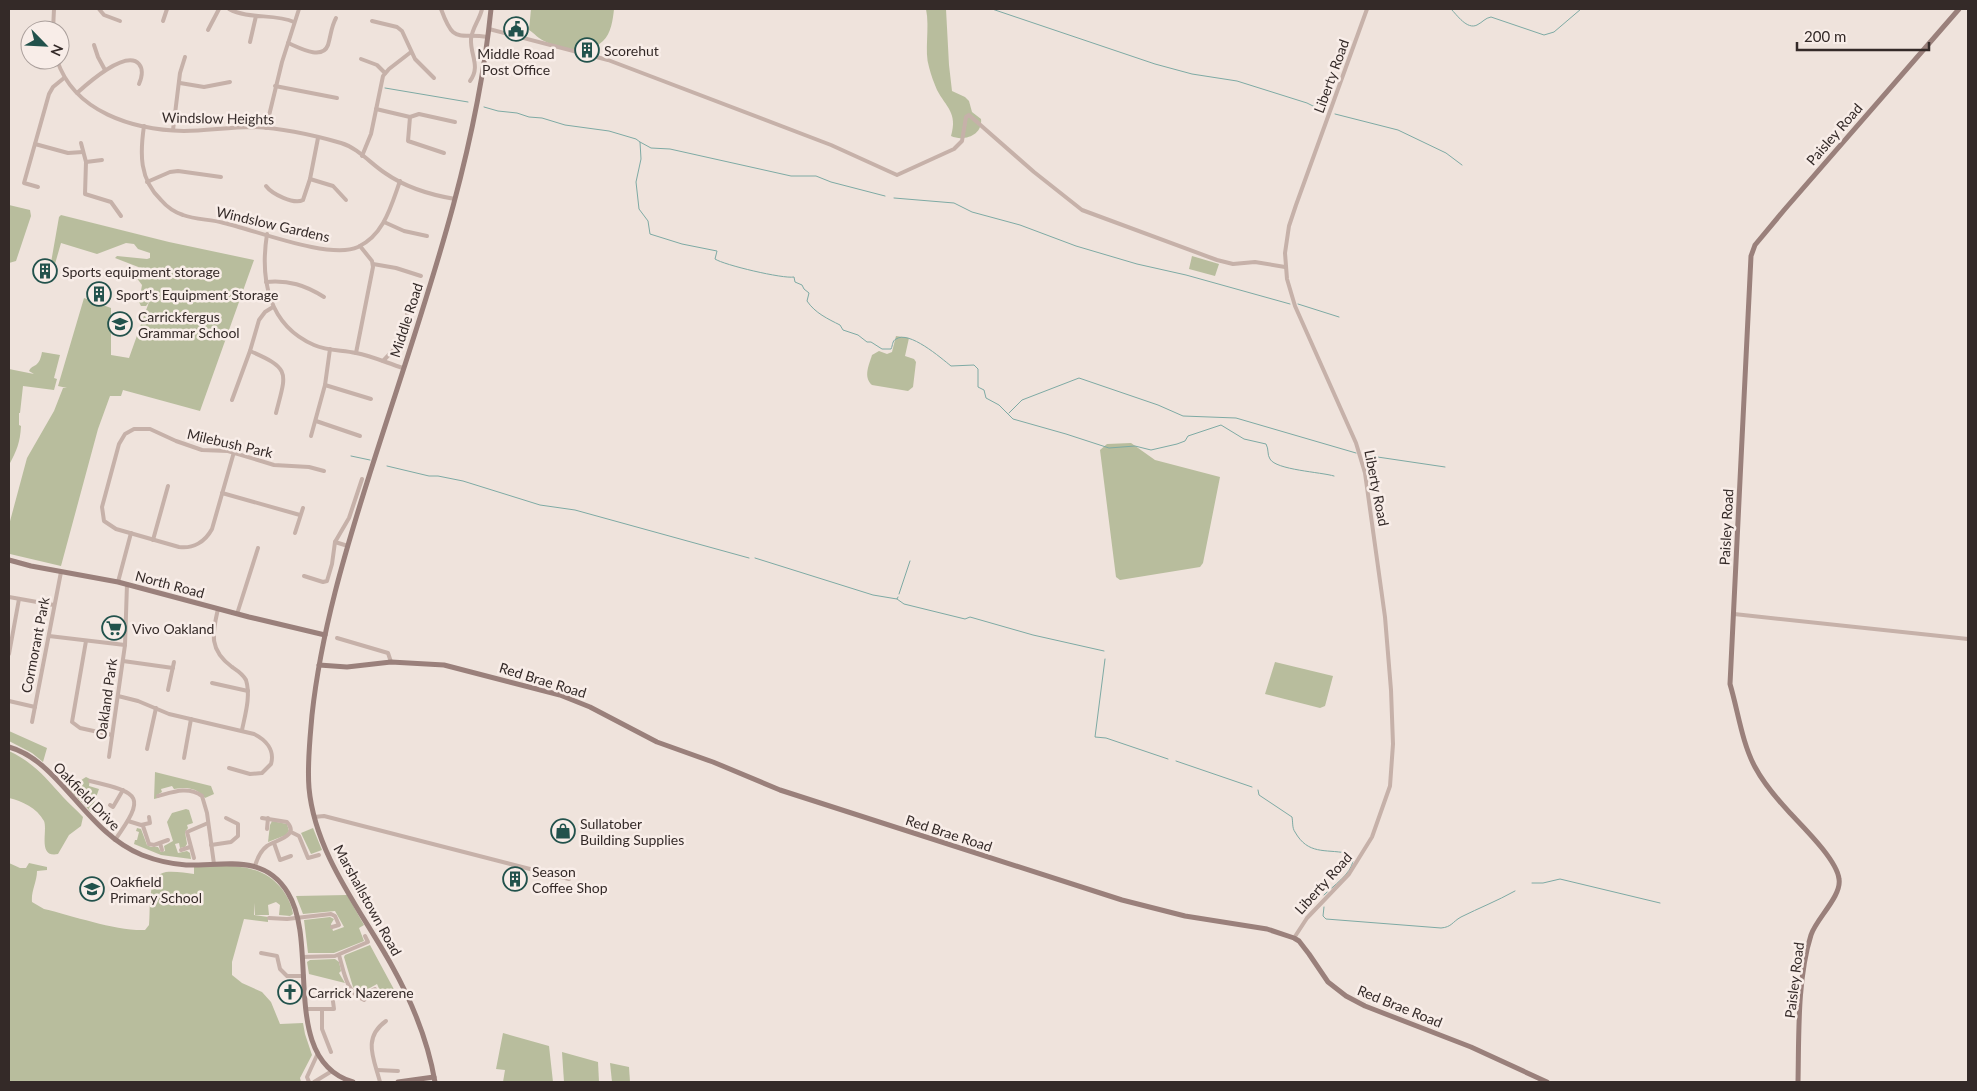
<svg xmlns="http://www.w3.org/2000/svg" width="1977" height="1091" viewBox="0 0 1977 1091" font-family="Lato,sans-serif">
	<rect width="100%" height="100%" fill="#efe3dc"/>
	<!-- green -->
	<g fill="#b8bd9d">
		<path d="M531,9H614C613,19 611,34 603,41C589,55 561,49 544,41C539,39 534,33 529,30Z"/>
		<path d="M926,9H946L949,65L952,91L965,97L969,101L972,112L981,119C983,135 964,142 951,136C958,113 946,107 937,90C934,83 931,75 929,67C924,51 930,28 926,9Z"/>
		<path d="M9,205L30,210L31,216L16,261L9,263Z"/>
		<path d="M61,215L169,242L254,260L200,411L123,390L121,396H110L98,429L61,566L10,554L9,552V525L27,458L54,411L63,388H67L58,386L84,298L111,308V355L129,358L149,302L146,306H141L139,302L142,285L136,277L146,270L115,258L117,256L147,259L150,258V253L138,249L134,244L126,243L97,254L61,243L53,271L49,274L59,217Z"/>
		<path d="M1192,256L1219,264L1215,276L1189,269Z"/>
		<path d="M896,336L909,338L905,356L914,359L916,362L913,387L908,391L872,385C863,377 869,365 872,355L879,351L887,354L892,352Z"/>
		<path d="M42,352L60,355L54,378L57,379L54,390L23,386L20,413H19V425L21,426C20,443 17,450 9,465V369L34,374L29,371C33,363 39,369 42,352Z"/>
		<path d="M1131,443L1155,460L1220,477L1203,563L1200,567L1120,580L1116,577L1100,450L1107,444Z"/>
		<path d="M1275,662L1333,676L1325,706L1320,708L1265,694Z"/>
		<path d="M9,731L47,748L43,762L32,753L9,741Z"/>
		<path d="M9,751C34,763 45,777 63,797C69,804 77,810 83,817L81,826L69,835L58,854C37,858 48,831 44,821C37,808 22,801 9,798Z"/>
		<path d="M155,772L211,786L214,794L205,798C196,787 186,787 174,789L172,786L161,789L162,792L157,795L158,798L154,799Z"/>
		<path d="M86,777L90,779L89,786L99,789L91,812L66,786L75,779L78,782Z"/>
		<path d="M186,809L189,810L193,823L187,825L188,828L185,832L187,844L185,847L180,848L179,843L175,844L178,853L187,851L190,853L191,859L161,855L134,844L135,840H137L139,832L136,831L137,828L141,829L147,845L151,847H158L161,852L165,851L164,846L173,841L167,822L172,813Z"/>
		<path d="M272,821L287,824L289,831L286,835L268,842L270,825Z"/>
		<path d="M313,828L322,850L311,854L301,833Z"/>
		<path d="M9,863L20,868H26L29,863L47,867V870L37,871C37,882 31,891 32,902L44,909C74,916 115,931 145,930L149,925C151,909 146,875 166,872C175,871 186,873 194,874V866C226,866 260,861 282,889C287,896 292,905 293,914L290,916L279,915L280,905L276,902L268,905L269,915H255V903L254,915L268,917V922L244,919L232,962V975L242,983L262,992L271,1002L280,1024L303,1023L305,1034L312,1055L300,1078L301,1082H9Z"/>
		<path d="M347,895L364,925L359,928L364,941L334,953H308L304,920L330,917L334,919L331,924L333,931L344,927L335,911L303,914L296,896Z"/>
		<path d="M370,945L397,995L387,993L382,995L377,984L368,989L364,997L353,987L344,957L345,955Z"/>
		<path d="M335,959L339,962L341,971L339,973L345,983L309,974L307,962L310,960Z"/>
		<path d="M503,1033L549,1046L553,1082H503L505,1070L496,1069Z"/>
		<path d="M562,1052L598,1062L599,1082H564Z"/>
		<path d="M610,1063L629,1067L630,1082H612Z"/>
	</g>
	<g fill="none" stroke-linecap="round" stroke-linejoin="round">
		<!-- stream -->
		<g stroke="#7eaaa4" stroke-width="1">
			<path d="M992,9L1155,64L1192,74L1237,81L1307,103L1321,110"/>
			<path d="M1451,9C1457,15 1467,30 1477,25C1483,22 1485,18 1491,17L1544,35L1554,32L1581,9"/>
			<path d="M385,88L468,102"/>
			<path d="M484,107L498,111L517,113L529,117L542,118L565,125L609,131L636,139L640,142L641,159L636,182L639,209L648,221L650,234L682,244L717,251L715,259C724,265 783,279 794,277L795,282L802,285L804,289L809,293L807,301C815,313 828,319 840,325L843,330L858,335L867,342H871L882,349H891C893,345 892,341 896,339C909,330 941,358 951,366L974,365L978,369V387L984,390L986,398L999,405L1013,419L1066,434L1109,448L1135,446L1151,450L1177,444L1185,441L1188,436L1221,425L1244,439L1266,444C1269,449 1267,455 1270,459C1276,470 1321,472 1334,476"/>
			<path d="M1335,114L1398,130L1446,153L1462,165"/>
			<path d="M640,142L651,148L670,149L791,176H816L831,182L885,196"/>
			<path d="M894,198L954,203L972,212L1020,225L1076,246L1137,264L1186,275L1290,304"/>
			<path d="M1298,304L1339,317"/>
			<path d="M1009,413L1022,400L1079,378L1158,405L1183,416L1236,418L1356,453"/>
			<path d="M1364,455L1445,467"/>
			<path d="M351,456L370,460"/>
			<path d="M387,466L429,476H438L463,481L540,505L575,510L749,558"/>
			<path d="M755,558L873,595L897,599L898,597"/>
			<path d="M899,594L910,561"/>
			<path d="M897,599L904,604L965,619L970,617L1033,635L1104,651"/>
			<path d="M1105,659L1095,737L1106,738L1168,759"/>
			<path d="M1176,761L1252,787"/>
			<path d="M1258,790L1259,795L1292,817C1293,822 1292,828 1295,832C1308,855 1325,849 1346,853L1353,861C1351,874 1333,886 1324,895"/>
			<path d="M1532,883H1543L1560,879L1660,903"/>
			<path d="M1324,907L1323,916L1326,919L1441,928C1452,927 1452,922 1461,917C1479,908 1497,901 1515,891"/>
		</g>
		<!-- street -->
		<g stroke="#c6b1a9" stroke-width="4">
			<path d="M99,9L104,15L120,21"/>
			<path d="M229,9C249,20 274,13 294,22"/>
			<path d="M441,9C454,44 456,33 488,37"/>
			<path d="M163,21L167,9"/>
			<path d="M372,21L397,27L402,31L415,59L434,78"/>
			<path d="M489,29L608,60L831,145L897,175L954,149L962,141L966,117L969,115L1034,172L1082,210L1217,260L1233,264L1255,262L1285,267"/>
			<path d="M53,30L54,9"/>
			<path d="M208,30L219,9"/>
			<path d="M250,42L256,16"/>
			<path d="M288,43C298,47 322,61 328,45C331,35 331,27 336,18"/>
			<path d="M94,45L98,57L105,70"/>
			<path d="M361,59L377,65L385,73"/>
			<path d="M57,60C74,112 133,130 184,131C206,131 229,127 252,127C281,128 313,135 341,143C358,148 371,164 385,173C405,187 431,195 455,199"/>
			<path d="M470,81C481,66 470,55 471,39C472,28 480,19 482,9"/>
			<path d="M180,83L204,87L230,82"/>
			<path d="M275,86L337,98"/>
			<path d="M77,93C87,84 126,49 139,64C144,70 142,77 139,84"/>
			<path d="M376,109L410,117"/>
			<path d="M144,126C140,153 139,179 161,200C167,207 174,212 183,215C196,220 210,219 224,223C255,230 330,260 358,247C384,235 391,206 400,181"/>
			<path d="M266,128L282,62L299,9"/>
			<path d="M173,130L180,73L185,57"/>
			<path d="M81,143L86,162L85,194L111,202L121,216"/>
			<path d="M35,144L68,153L83,152"/>
			<path d="M444,153L408,141L410,117L419,114L455,122"/>
			<path d="M362,156L371,134L383,76L389,69L411,52"/>
			<path d="M86,162L102,160"/>
			<path d="M310,179L333,186L346,200"/>
			<path d="M147,182L170,172L178,171L221,177"/>
			<path d="M266,186C272,194 294,205 303,200L310,179L318,138"/>
			<path d="M38,187L24,183L49,94L53,87L64,78"/>
			<path d="M384,222L404,231L427,236"/>
			<path d="M267,234C260,279 268,325 314,345C327,351 342,350 356,353C372,356 387,363 403,368"/>
			<path d="M373,264L396,268L421,276"/>
			<path d="M266,282C289,280 305,285 324,297"/>
			<path d="M250,351C292,369 286,373 276,413"/>
			<path d="M356,353L373,267L372,261L360,246"/>
			<path d="M383,361L403,340L407,324V308"/>
			<path d="M325,385L371,399"/>
			<path d="M232,400L250,351L259,320L265,312L273,307"/>
			<path d="M316,421L360,436"/>
			<path d="M311,436L325,385L330,349"/>
			<path d="M234,452L212,529C205,542 193,549 179,547L116,529L104,521L102,507L119,444L125,434L134,429H150L176,441L202,450L228,451L274,465L309,467L324,471"/>
			<path d="M222,493L300,515"/>
			<path d="M295,533L303,508"/>
			<path d="M153,540L168,486"/>
			<path d="M335,542L348,546"/>
			<path d="M304,576L323,582L327,581L332,564L335,542L349,518L362,479"/>
			<path d="M118,582L131,533"/>
			<path d="M9,597L54,605"/>
			<path d="M218,609C212,634 209,650 232,667C238,671 243,674 246,680C251,696 245,715 242,730"/>
			<path d="M237,614L258,548"/>
			<path d="M1734,614L1968,639"/>
			<path d="M49,636L125,645"/>
			<path d="M337,638L388,653L391,662"/>
			<path d="M86,641L72,722L80,728L112,735"/>
			<path d="M9,654L19,599"/>
			<path d="M123,661L173,668"/>
			<path d="M212,683L248,691"/>
			<path d="M168,690L174,662"/>
			<path d="M118,696L138,701L169,714L254,734C266,740 275,750 271,764L262,773L250,774L229,768"/>
			<path d="M9,701L35,707"/>
			<path d="M32,722L61,572"/>
			<path d="M147,749L156,708"/>
			<path d="M109,757L125,645L127,584"/>
			<path d="M184,758L191,719"/>
			<path d="M90,781C141,793 146,796 115,840"/>
			<path d="M158,796C173,792 188,786 202,796L207,813L214,864"/>
			<path d="M110,805L113,807L123,790"/>
			<path d="M314,817L324,816L569,879"/>
			<path d="M128,821L141,825L150,823L149,817"/>
			<path d="M143,826L149,844L154,845L168,840"/>
			<path d="M267,829L268,818"/>
			<path d="M291,832L299,836L308,858L319,855"/>
			<path d="M160,843L162,850"/>
			<path d="M274,843L280,860L291,856"/>
			<path d="M211,845L231,842L238,836V824L226,818"/>
			<path d="M181,850L190,847"/>
			<path d="M194,858L187,832L208,823"/>
			<path d="M255,866C257,859 260,851 267,846C276,840 300,836 287,822L262,818"/>
			<path d="M269,918L287,919L331,914L335,916L339,925L332,927"/>
			<path d="M1294,938L1307,918L1349,874L1372,837L1390,786L1393,744L1391,690L1385,617L1365,473L1356,443L1295,306L1287,279L1285,253L1289,226L1296,205L1367,9"/>
			<path d="M261,953L277,956L280,969L287,976H304"/>
			<path d="M339,955C344,972 346,992 364,1000L370,992L375,989L378,995"/>
			<path d="M302,957L335,956L368,942L365,936"/>
			<path d="M306,1009H334L332,994L318,991"/>
			<path d="M322,1009V1029L331,1052"/>
			<path d="M377,1070L398,1071"/>
			<path d="M309,1082L307,1077L318,1053"/>
			<path d="M314,1082L332,1071"/>
			<path d="M380,1082C374,1059 362,1038 386,1021"/>
		</g>
		<!-- secondary -->
		<g stroke="#9a807b" stroke-width="5">
			<path d="M9,560L31,566L118,582L249,617L325,635"/>
			<path d="M319,665L347,667L391,662L444,665L560,695L590,707L657,742L713,762L780,790L1122,900L1185,916L1267,929L1294,938L1299,941L1309,954L1328,982L1346,996L1365,1006L1471,1047L1547,1082"/>
			<path d="M9,747C60,761 86,833 142,855C155,860 171,864 186,865C224,866 264,853 288,893C320,945 279,1060 353,1082"/>
			<path d="M398,1082L434,1077"/>
			<path d="M435,1082C428,1041 412,1002 392,966C361,910 315,854 309,788C307,764 310,739 312,715C321,632 345,552 370,473C418,321 475,169 491,9"/>
			<path d="M1798,1082C1799,1037 1797,979 1811,935C1816,919 1842,896 1839,879C1837,860 1803,827 1790,813C1777,799 1764,784 1755,767C1742,743 1738,711 1730,684L1751,256L1755,245L1785,209L1959,9"/>
		</g>
	</g>
	<!-- icons -->
	<defs>
		<g id="civic-ring" transform="scale(1.25)"><circle r="9.5" fill="#f8ede8" stroke="#22524c" stroke-width="1.5"/><path d="M-.6-6.5H3V-4.5H.6V-3L4-1V1h2V6H-6V1h2V-1L-.6-3ZM-1.2 2.5V6h2.4V2.5Z" fill="#22524c"/></g>
		<g id="building-ring" transform="scale(1.25)"><circle r="9.5" fill="#f8ede8" stroke="#22524c" stroke-width="1.5"/><path d="M-4-6H4V6H1V3H-1V6H-4ZM-2.5-4.3h1.7v1.8h-1.7ZM.8-4.3h1.7v1.8H.8ZM-2.5-1h1.7V.8h-1.7ZM.8-1h1.7V.8H.8Z" fill="#22524c"/></g>
		<g id="school-ring" transform="scale(1.25)"><circle r="9.5" fill="#f8ede8" stroke="#22524c" stroke-width="1.5"/><path d="M0-5L7-2L0 1L-7-2ZM-4 1L0 2.5L4 1V4Q0 6-4 4Z" fill="#22524c"/></g>
		<g id="supermarket-ring" transform="scale(1.25)"><circle r="9.5" fill="#f8ede8" stroke="#22524c" stroke-width="1.5"/><path d="M-6-5.5h2.5l.6 2H6L4.5 2H-2.5L-4.4-4H-6ZM-1.5 3.2a1.3 1.3 0 1 0 .1 0ZM3 3.2a1.3 1.3 0 1 0 .1 0Z" fill="#22524c"/></g>
		<g id="shop-ring" transform="scale(1.25)"><circle r="9.5" fill="#f8ede8" stroke="#22524c" stroke-width="1.5"/><path d="M-5-2.5h2.3a2.7 3.5 0 0 1 5.4 0H5L5.5 6h-11ZM-1.5-2.5h3a1.5 2.3 0 0 0-3 0Z" fill="#22524c"/></g>
		<g id="church-ring" transform="scale(1.25)"><circle r="9.5" fill="#f8ede8" stroke="#22524c" stroke-width="1.5"/><path d="M-1.2-6h2.4v3.5h3.3v2.4h-3.3V6h-2.4V-.1h-3.3v-2.4h3.3Z" fill="#22524c"/></g>
	</defs>
	<g fill-rule="evenodd">
		<use href="#civic-ring" x="516" y="29"/>
		<use href="#building-ring" x="587" y="50"/>
		<use href="#building-ring" x="45" y="271"/>
		<use href="#building-ring" x="99" y="294"/>
		<use href="#school-ring" x="120" y="324"/>
		<use href="#supermarket-ring" x="114" y="628"/>
		<use href="#shop-ring" x="563" y="831"/>
		<use href="#building-ring" x="515" y="879"/>
		<use href="#school-ring" x="92" y="889"/>
		<use href="#church-ring" x="290" y="992"/>
	</g>
	<g text-anchor="middle" dominant-baseline="central" stroke-width="5" stroke-linejoin="round" paint-order="stroke">
		<!-- poi labels -->
		<g font-size="14" fill="#342a28" stroke="#f8ede8" text-anchor="start">
			<text x="604" y="50">Scorehut</text>
			<text x="516" y="53" text-anchor="middle">Middle Road<tspan x="516" dy="16">Post Office</tspan></text>
			<text x="62" y="271">Sports equipment storage</text>
			<text x="116" y="294">Sport's Equipment Storage</text>
			<text x="138" y="316">Carrickfergus<tspan x="138" dy="16">Grammar School</tspan></text>
			<text x="132" y="628">Vivo Oakland</text>
			<text x="580" y="823">Sullatober<tspan x="580" dy="16">Building Supplies</tspan></text>
			<text x="532" y="871">Season<tspan x="532" dy="16">Coffee Shop</tspan></text>
			<text x="110" y="881">Oakfield<tspan x="110" dy="16">Primary School</tspan></text>
			<text x="308" y="992">Carrick Nazerene</text>
		</g>
		<!-- street labels -->
		<g font-size="14" fill="#342a28" stroke="#f8ede8">
			<text transform="translate(1331 76) rotate(-70)">Liberty Road</text>
			<text transform="translate(218 118) rotate(1)">Windslow Heights</text>
			<text transform="translate(1834 134) rotate(-49)">Paisley Road</text>
			<text transform="translate(273 224) rotate(13)">Windslow Gardens</text>
			<text transform="translate(406 320) rotate(-72)">Middle Road</text>
			<text transform="translate(230 443) rotate(13)">Milebush Park</text>
			<text transform="translate(1377 488) rotate(79)">Liberty Road</text>
			<text transform="translate(1726 527) rotate(-87)">Paisley Road</text>
			<text transform="translate(170 584) rotate(15)">North Road</text>
			<text transform="translate(35 645) rotate(-79)">Cormorant Park</text>
			<text transform="translate(543 680) rotate(17)">Red Brae Road</text>
			<text transform="translate(106 699) rotate(-82)">Oakland Park</text>
			<text transform="translate(87 796) rotate(46)">Oakfield Drive</text>
			<text transform="translate(949 833) rotate(18)">Red Brae Road</text>
			<text transform="translate(1323 883) rotate(-48)">Liberty Road</text>
			<text transform="translate(368 900) rotate(61)">Marshallstown Road</text>
			<text transform="translate(1794 980) rotate(-83)">Paisley Road</text>
			<text transform="translate(1400 1006) rotate(22)">Red Brae Road</text>
		</g>
	</g>
	<!-- border -->
	<rect width="1977" height="1091" fill="none" stroke="#342a28" stroke-width="20"/>
	<!-- north arrow -->
	<g transform="translate(45 45) rotate(114)"><circle r="24" fill="#f8ede8" stroke="#aa9f9b"/>
	<path d="M0-4L9 19L0 12L-9 19Z" fill="#22524c"/>
	<text y="-8" font-size="14" font-weight="bold" text-anchor="middle" fill="#342a28">N</text>
	</g>
	<!-- scale -->
	<path d="M1797 42v8h132v-8" fill="none" stroke="#342a28" stroke-width="2.5"/>
	<text x="1804" y="42" font-size="15" fill="#342a28" stroke="#f8ede8" stroke-width="4" paint-order="stroke">200 m</text>
</svg>
